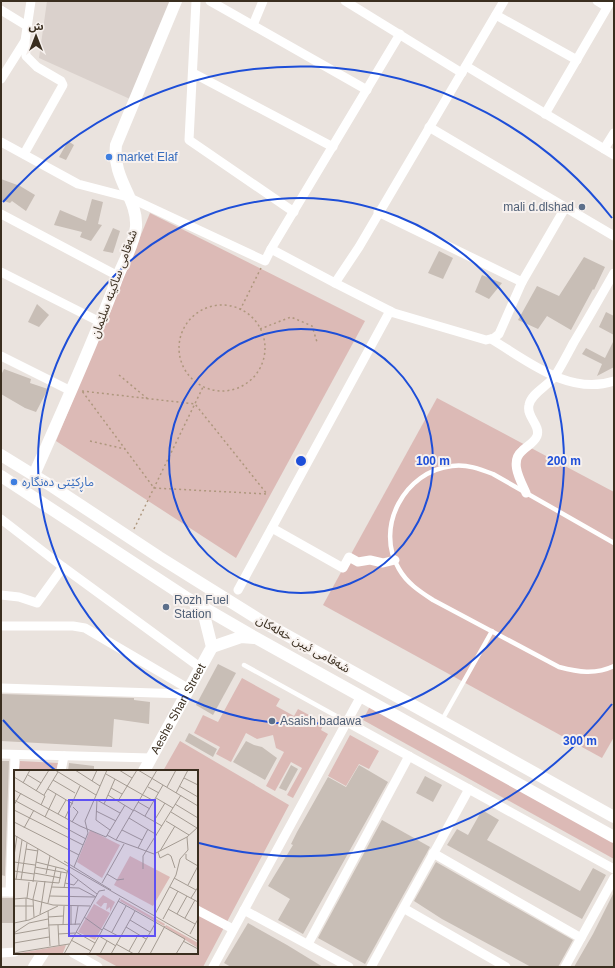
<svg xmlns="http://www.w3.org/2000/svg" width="615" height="968" viewBox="0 0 615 968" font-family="Helvetica,'Noto Sans Arabic',sans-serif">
	<rect width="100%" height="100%" fill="#eae3de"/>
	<!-- built -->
	<path fill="#dad1cc" d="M47,1H173L130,99L39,58Z"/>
	<!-- green -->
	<g fill="#dcbab6">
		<path d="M150,213L365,321L236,558L56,441Z"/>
		<path d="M437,398L614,492V737L602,758L323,605Z"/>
		<path d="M242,678L280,699L276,706L294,716L298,709L324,723L321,730L328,734L293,798L287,795L302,768L291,762L275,791L266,786L284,752L276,748L273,735L257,739L246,733L231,762L216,754L220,747L194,733L203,715L218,722Z"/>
		<path d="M370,706L614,841V859L363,720Z"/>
		<path d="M350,735L379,751L369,769L359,764L346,786L328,776Z"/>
		<path d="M180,741L289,805L203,967H118L92,953H197V771H163Z"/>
		<path d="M20,761L58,763L56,771H19Z"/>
	</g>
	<!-- building -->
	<g fill="#c8beb6">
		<path d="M68,141L74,145L66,160L59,157Z"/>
		<path d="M1,179L20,186L35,195L26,211L12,201L10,203L1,200Z"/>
		<path d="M92,199L103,202L98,224L102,225L91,241L80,237L82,232L54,225L60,210L86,221Z"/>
		<path d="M113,228L120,231L113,253L103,251Z"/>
		<path d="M439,251L453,258L443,279L428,273Z"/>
		<path d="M584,257L605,267L594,290L593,289L571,330L547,316L538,329L518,320L537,286L559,296Z"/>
		<path d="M482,275L502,283L489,299L475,292Z"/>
		<path d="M37,304L49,315L39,327L28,322Z"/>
		<path d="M606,312L614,316V335L599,327Z"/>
		<path d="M614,340V367L597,376L602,364L582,354L586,348L605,358Z"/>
		<path d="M4,369L31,379L30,383L48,389L36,412L25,408L1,394V375Z"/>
		<path d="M218,664L236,673L213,715L196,705Z"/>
		<path d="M1,694L134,698V700L150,702L149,724L114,719L112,747L1,741Z"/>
		<path d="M189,733L217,749L213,757L185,741Z"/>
		<path d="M246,741L254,745L262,747L277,758L265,780L233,762Z"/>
		<path d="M1,761H9L5,876L1,875Z"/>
		<path d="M69,763L94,766V771H68Z"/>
		<path d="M291,765L298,769L286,791L279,788Z"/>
		<path d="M359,765L388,782L303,934L278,920L290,899L268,886L293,845L291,844L297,832L328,777L346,787Z"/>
		<path d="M425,776L442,785L433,802L416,793Z"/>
		<path d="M482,810L499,820L487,840L580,891L593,868L606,875L582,919L447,845L457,829L468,835Z"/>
		<path d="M382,820L430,847L365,964L318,938Z"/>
		<path d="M436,862L573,940L558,967H531L442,919L414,901Z"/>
		<path d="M614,892V967H574L593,934Z"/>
		<rect x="1" y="898" width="12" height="25"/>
		<path d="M248,923L287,945L323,967H231L224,963Z"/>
	</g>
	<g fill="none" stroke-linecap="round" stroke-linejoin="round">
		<!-- path -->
		<g stroke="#ae977d" stroke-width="1.5" stroke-dasharray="2 3" stroke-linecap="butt">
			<circle cx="222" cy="348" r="43"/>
			<path d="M240,310L261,268"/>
			<path d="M260,329L291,317L312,326L317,342"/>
			<path d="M119,375L149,400"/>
			<path d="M82,391L195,404L267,494L154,488Z"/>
			<path d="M90,441L125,449"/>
			<path d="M134,529L203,387"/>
		</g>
		<!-- lane -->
		<g stroke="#fff" stroke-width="4.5">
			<path d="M614,543L493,474C480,469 467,464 452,466C405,471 374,527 399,569C407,583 419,591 433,600L559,667C578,672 595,675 614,666"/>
			<path d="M244,665L347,722"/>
			<path d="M442,720L492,631"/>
		</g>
		<!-- street -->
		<g stroke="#fff" stroke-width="9">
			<path d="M196,1L189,140L294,212"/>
			<path d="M210,1L367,90"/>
			<path d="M345,1L462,73"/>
			<path d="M597,1L607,7"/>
			<path d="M1,10L27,26"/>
			<path d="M496,15L577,60"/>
			<path d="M253,25L263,1"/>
			<path d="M466,66L614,155"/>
			<path d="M193,73L333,147"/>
			<path d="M1,79L25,41L31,1"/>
			<path d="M545,114L611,1"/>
			<path d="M429,127L614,236"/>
			<path d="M1,142L78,184L128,197L265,261L271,249L400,34"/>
			<path d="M604,149L614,133"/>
			<path d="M24,154L63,85L61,81L37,67L26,56L25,41"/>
			<path d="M378,212L522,282"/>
			<path d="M1,214L118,276"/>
			<path d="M271,249L335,283L359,247L504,1"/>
			<path d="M1,272L100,322"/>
			<path d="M335,283L394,313L486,340L494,338L499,334L522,282L565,208"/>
			<path d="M491,339C528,361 569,396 614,381"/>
			<path d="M1,356L71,391"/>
			<path d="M526,493C521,481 509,462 522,451C527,446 534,443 537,436C541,425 526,417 529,405C531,393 548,386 555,376C562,365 568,353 574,342C588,319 601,296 614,273"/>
			<path d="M1,519L63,567L201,668"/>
			<path d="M272,528L343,568L349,557L358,562L370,560L383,563L395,560"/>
			<path d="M238,590L390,311"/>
			<path d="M1,595L19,597L37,603L63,567"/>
			<path d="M1,626H73L85,628L189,689"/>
			<path d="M1,688L186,694"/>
			<path d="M347,722L614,869"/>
			<path d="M1,754L151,758"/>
			<path d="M61,771L64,756"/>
			<path d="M433,853L581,938"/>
			<path d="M1,892H15"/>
			<path d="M10,892L15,755"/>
			<path d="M405,909L506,967"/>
			<path d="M197,910L233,929"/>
			<path d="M244,910L349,967"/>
			<path d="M308,944L409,756"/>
			<path d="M1,953L15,952"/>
			<path d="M73,953L98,967"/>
			<path d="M213,967L361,696"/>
			<path d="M371,967L469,789"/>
			<path d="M565,967L614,878"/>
		</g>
		<!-- secondary -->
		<g stroke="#fff" stroke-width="12">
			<path d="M1,455L53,487L159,557L263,622L614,817"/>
			<path d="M34,475C62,411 91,348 115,284C121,266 134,246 136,227C138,198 112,180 116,145L176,1"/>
			<path d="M1,476L187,598L256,638L614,837"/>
			<path d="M212,647L241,637L254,638"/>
			<path id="s1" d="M144,771L212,647L204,615L196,607"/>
			<path d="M34,967L43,953"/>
		</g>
	</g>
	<!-- distance rings -->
	<g fill="none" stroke="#1d4ed8" stroke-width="2">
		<circle cx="301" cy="461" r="132"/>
		<circle cx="301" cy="461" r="263"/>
		<path d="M612 704A395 395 0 0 1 199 843M55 770A395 395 0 0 1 3 720M3 202A395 395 0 0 1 612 218"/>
	</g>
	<!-- markers -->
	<g fill="#3f7fe0" stroke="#f7f1ee" stroke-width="1.5">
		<circle cx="109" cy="157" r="4"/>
		<circle cx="14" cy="482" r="4"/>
	</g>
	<g fill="#5c6f8a" stroke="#f7f1ee" stroke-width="1.5">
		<circle cx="582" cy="207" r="4"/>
		<circle cx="166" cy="607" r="4"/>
		<circle cx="272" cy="721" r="4"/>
	</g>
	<g text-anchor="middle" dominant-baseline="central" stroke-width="4" stroke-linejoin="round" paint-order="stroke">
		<!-- shop labels -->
		<g font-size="12" fill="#366cbe" stroke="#f7f1ee" text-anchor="start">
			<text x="117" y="157">market Elaf</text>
			<text x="22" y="482">ماڕكێتی دەنگارە</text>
		</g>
		<!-- service labels -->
		<g font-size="12" fill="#4e5e75" stroke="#f7f1ee" text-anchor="start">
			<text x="574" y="207" text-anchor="end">mali d.dlshad</text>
			<text x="174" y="600">Rozh Fuel<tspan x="174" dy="14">Station</tspan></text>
			<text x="280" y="721">Asaish badawa</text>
		</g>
		<!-- street labels -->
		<g font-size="12" fill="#3a2e1f" stroke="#f7f1ee">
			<text transform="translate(114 284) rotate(-70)">شەقامی ساکینە سلێمان</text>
			<text transform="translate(303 644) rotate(29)">شەقامی ئیبن خەلەکان</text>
			<text stroke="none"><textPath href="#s1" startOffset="71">Aeshe Shan Street</textPath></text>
		</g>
	</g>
	<!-- overview -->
	<g transform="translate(14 770)">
		<rect width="184" height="184" fill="#eae3de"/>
		<path d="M76,60L106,75L88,108L63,92ZM116,86L156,107L139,136L100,115ZM89,125L101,132L96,142V137L92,140L93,133H90L87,137L82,133ZM107,129L151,154L150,156L106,131ZM80,134L96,143L81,170L64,162ZM152,155L184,173V178L151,157ZM52,175L49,183L0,184Z" fill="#dcbab6"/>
		<path fill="none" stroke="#a49b92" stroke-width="1" d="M41,0L82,25M61,0L86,16M105,0L118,8M124,0L184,36M92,4L129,25M14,5L27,13M0,7L31,26L27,35M170,8L184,15M39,10L61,23M78,11L83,0M9,13L16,0M165,16L184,27M134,17L145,23M153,17L162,0M97,18L108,24M34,19L59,34M0,20L66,56L92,67L111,35M22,21L35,0M162,23L174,0M30,25L44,2M94,25L120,41M129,25L140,31M142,28L159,38M83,29L82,50L96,60M0,30L72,69M83,30L106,43M104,31L123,0M124,32L136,39M90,34L101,9M161,34L184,48M0,35L7,23M0,40L69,75M120,40L148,56M82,41L102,51M157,42L183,58M44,44L52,30M131,46L149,15M31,47L42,24M51,48L66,16M115,48L143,65M140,51L151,33M152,51L175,65M0,52L65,85M58,52L64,42L59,37M10,58L20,40M108,60L128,70M0,65L184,171M93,65L102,70L143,0M102,70L124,78L134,59M124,78L140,84L173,67L184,57M12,79L24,81M146,81L161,56M144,82L146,88L154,84L157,86L161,98M172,84V89L184,96M0,86L3,66M50,91L97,120M0,92L21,95M22,92L50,99L83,124M21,97L53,103L55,97M60,97L74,63L71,51L93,0M129,99V86L167,25M0,101L20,104M20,103L47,108M32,104L36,86M93,104L103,110L110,109M160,108L182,120M0,109L45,113L47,102M2,110L8,70M7,110L13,73M19,112L24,79M51,113L60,115L64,110M88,113L110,74M174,115L184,96M38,117L65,118L82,127M156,117L184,132M50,118L53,103M36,126L81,127M13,128L15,112M177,128L184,117M0,129L12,128L39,135L76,136M104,131L171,169L162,184M34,133L42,97M0,136H19M154,139L181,154M34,141L36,176M26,144L31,111M141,144L162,105L166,89L174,80L173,67M163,144L173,126M20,147L19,129L23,112M34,147L49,146M70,147L88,160M171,148L181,130M149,149L164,121M116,150L136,162M12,151V128M0,153L15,150L44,136M34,155L66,154M44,155L45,175M49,155L50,136M57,155V136M61,155L64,136M112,157L132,169M89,158L106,167M62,162L81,173M98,162L112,136M0,163L15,153L34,149M0,164L34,158M44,164L61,163M176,164L184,149M85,166L102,176M57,170L77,181M169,171L184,179M0,173L35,167M102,174L120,184M115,181L124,165M0,183L55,174M50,184L85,121L91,120M75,184L106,128M86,184L93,171M97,184L121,141M124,184L142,152M136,184L151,156"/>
		<path fill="#5f51f4" fill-opacity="0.15" stroke="#5f51f4" stroke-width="2" d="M55,30H141V166H55Z"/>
		<rect width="184" height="184" fill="none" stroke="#3a2e1f" stroke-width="2"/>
	</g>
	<circle cx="301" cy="461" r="6" fill="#1d4ed8" stroke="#f7f1ee" stroke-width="2"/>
	<g font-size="12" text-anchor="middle" font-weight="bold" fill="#1d4ed8" stroke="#f7f1ee" stroke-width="4" stroke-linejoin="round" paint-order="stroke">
		<text x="433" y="465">100 m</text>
		<text x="564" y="465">200 m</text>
		<text x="580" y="745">300 m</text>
	</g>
	<!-- border -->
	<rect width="615" height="968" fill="none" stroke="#3a2e1f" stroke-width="4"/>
	<!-- north arrow -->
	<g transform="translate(36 36)" stroke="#f7f1ee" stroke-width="3" paint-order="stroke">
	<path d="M0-3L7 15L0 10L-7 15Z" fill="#3a2e1f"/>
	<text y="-6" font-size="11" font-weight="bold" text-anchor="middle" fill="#3a2e1f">ش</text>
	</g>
</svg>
